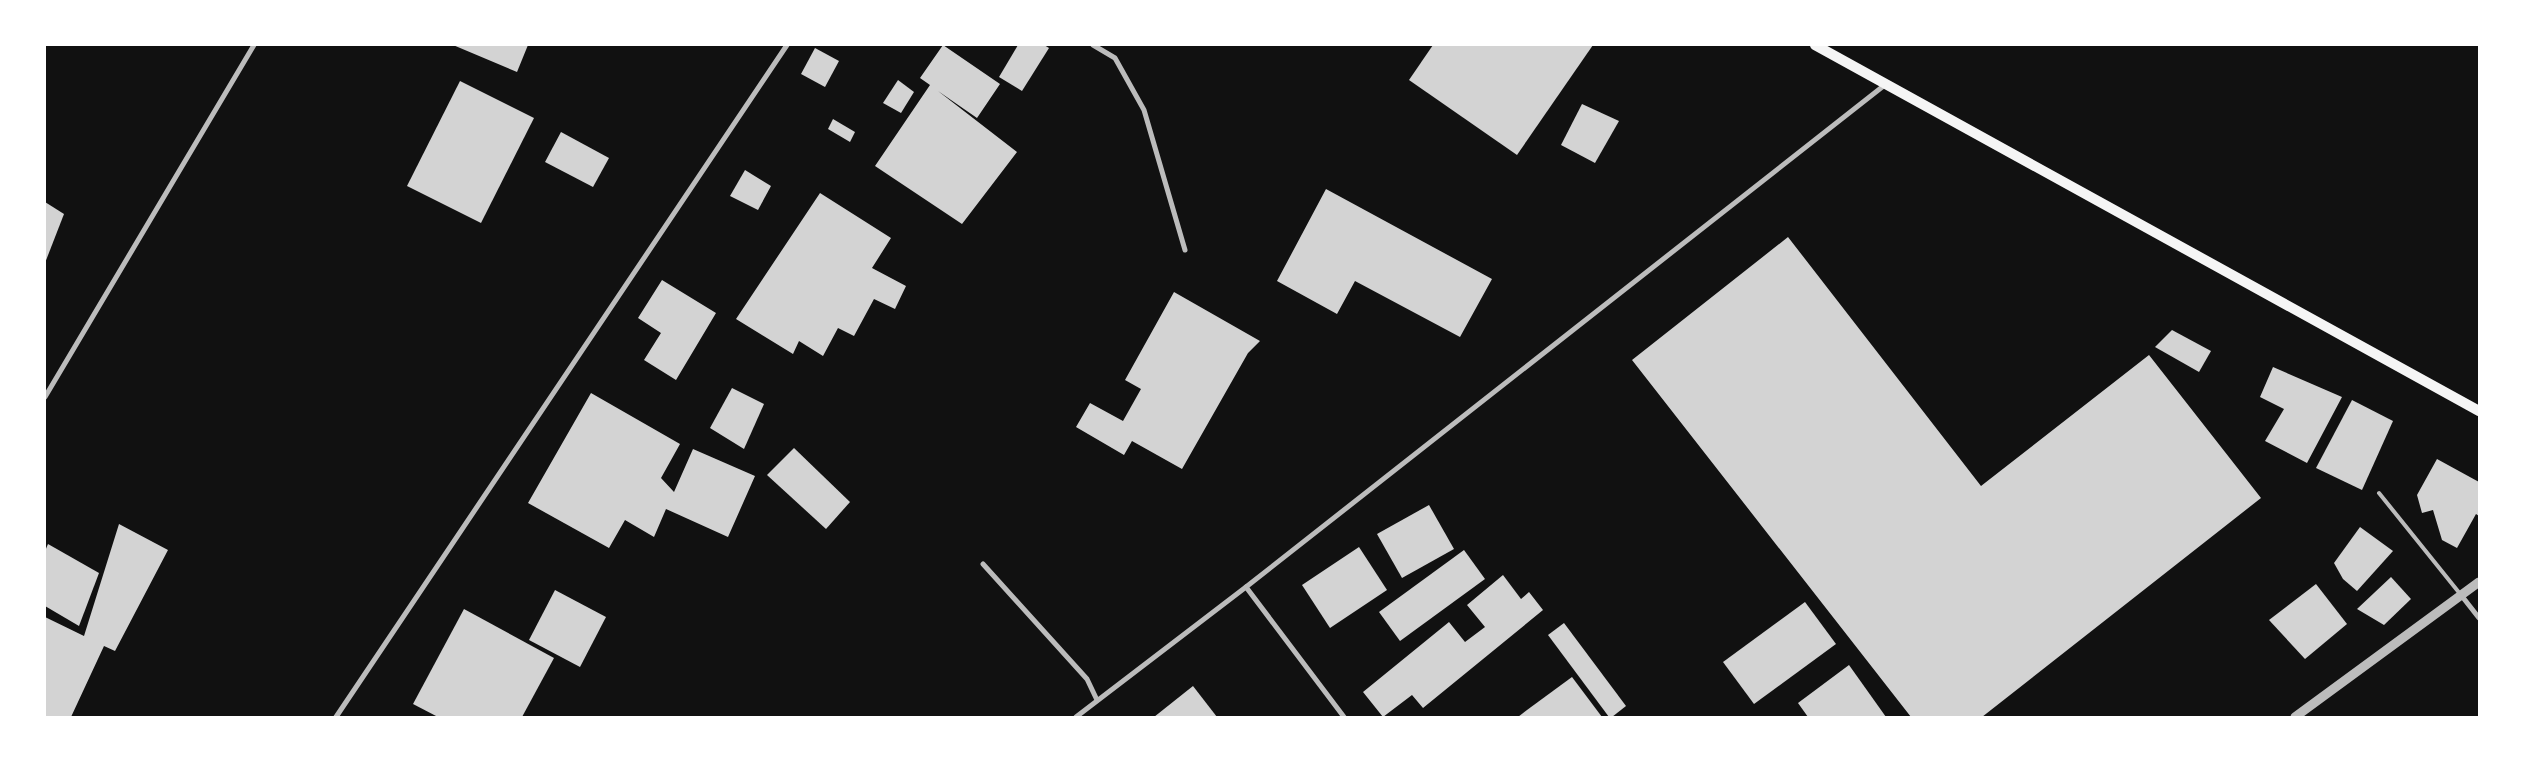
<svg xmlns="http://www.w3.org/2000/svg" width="2524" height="762" viewBox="0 0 2524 762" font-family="'IBM Plex Sans',sans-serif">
	<rect width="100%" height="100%" fill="#111"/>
	<!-- building -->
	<g fill="#d3d3d3">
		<path d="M453,45H528L517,72Z"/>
		<path d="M943,45L1000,84L977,118L938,91L1017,152L962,224L875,166L930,85L920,78Z"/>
		<path d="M1018,45H1044L1049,48L1022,91L999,77Z"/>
		<path d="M1433,45H1593L1517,155L1409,80Z"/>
		<path d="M815,48L839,61L825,87L801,74Z"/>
		<path d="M898,80L914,92L901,113L883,103Z"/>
		<path d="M460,81L534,118L481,223L407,186Z"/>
		<path d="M1582,104L1619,121L1595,163L1561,145Z"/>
		<path d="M833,119L855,132L850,142L828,129Z"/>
		<path d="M561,132L609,158L593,187L545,162Z"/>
		<path d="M745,170L771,186L758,210L730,196Z"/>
		<path d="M1326,189L1492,279L1460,337L1355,281L1337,314L1277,281Z"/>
		<path d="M820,193L891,238L872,268L906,286L895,309L874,299L854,336L838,328L823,356L799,341L793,354L736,319Z"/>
		<path d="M45,202L64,214L45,263Z"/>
		<path d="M1788,237L1981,486L2149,355L2261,498L1982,717H1911L1632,360Z"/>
		<path d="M662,280L716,313L676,380L644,360L661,333L638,318Z"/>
		<path d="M1174,292L1260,341L1248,353L1182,469L1132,441L1124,455L1076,427L1090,403L1123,421L1141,389L1125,380Z"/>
		<path d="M2172,330L2211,351L2199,372L2155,347Z"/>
		<path d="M2273,367L2342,397L2307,463L2265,441L2284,409L2260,397Z"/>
		<path d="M732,388L764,404L744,449L710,428Z"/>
		<path d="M591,393L680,444L661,478L674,492L693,449L755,476L728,537L666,509L654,537L625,520L609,548L528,503Z"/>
		<path d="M2352,400L2393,421L2362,490L2316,468Z"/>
		<path d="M794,448L850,502L826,529L767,475Z"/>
		<path d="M2437,459L2479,482V516L2476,514L2457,548L2442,540L2433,510L2422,513L2417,495Z"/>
		<path d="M1429,505L1454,549L1402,578L1377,534Z"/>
		<path d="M119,524L168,550L115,651L104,646L71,717H45V617L84,636Z"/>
		<path d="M2360,527L2393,551L2357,591L2343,579L2334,563Z"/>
		<path d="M48,544L99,573L79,626L45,606V551Z"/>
		<path d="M1359,547L1387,590L1330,628L1302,585Z"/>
		<path d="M1464,550L1485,579L1400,641L1379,612Z"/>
		<path d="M1503,575L1521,599L1529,592L1543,610L1423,708L1412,695L1383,717L1363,692L1449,622L1465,642L1485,627L1467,605Z"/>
		<path d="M2391,577L2411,599L2384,625L2357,609Z"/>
		<path d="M2316,584L2347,624L2305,659L2269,620Z"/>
		<path d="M555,590L606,617L580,667L529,640Z"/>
		<path d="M1805,602L1836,644L1754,704L1723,662Z"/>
		<path d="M464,609L554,658L522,717H438L413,704Z"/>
		<path d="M1564,623L1626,706L1612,717H1609L1548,635Z"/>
		<path d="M1849,665L1886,717H1808L1798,703Z"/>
		<path d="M1572,677L1602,717H1518L1527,710Z"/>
		<path d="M1193,686L1217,717H1154Z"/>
	</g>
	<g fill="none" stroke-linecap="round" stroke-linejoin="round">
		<!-- service -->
		<path stroke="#bcbcbc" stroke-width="4" d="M2379,493L2461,595"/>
		<!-- minor -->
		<g stroke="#bcbcbc" stroke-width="5">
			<path d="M1093,45L1115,58L1144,110L1185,250"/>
			<path d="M45,397L254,45"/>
			<path d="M983,564L1087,679L1097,700"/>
			<path d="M1246,587L1344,717"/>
			<path d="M2461,595L2479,618"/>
			<path d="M336,717L787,45"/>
			<path d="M1076,717L1246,587L1886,84"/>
		</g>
		<!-- tertiary -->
		<path stroke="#bcbcbc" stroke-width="9" d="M2295,717L2479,582"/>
		<!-- secondary -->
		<path stroke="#f5f5f5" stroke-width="10" d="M1815,45L2479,411"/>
	</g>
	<!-- border -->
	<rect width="2524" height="762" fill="none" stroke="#ffffff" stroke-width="92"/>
</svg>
